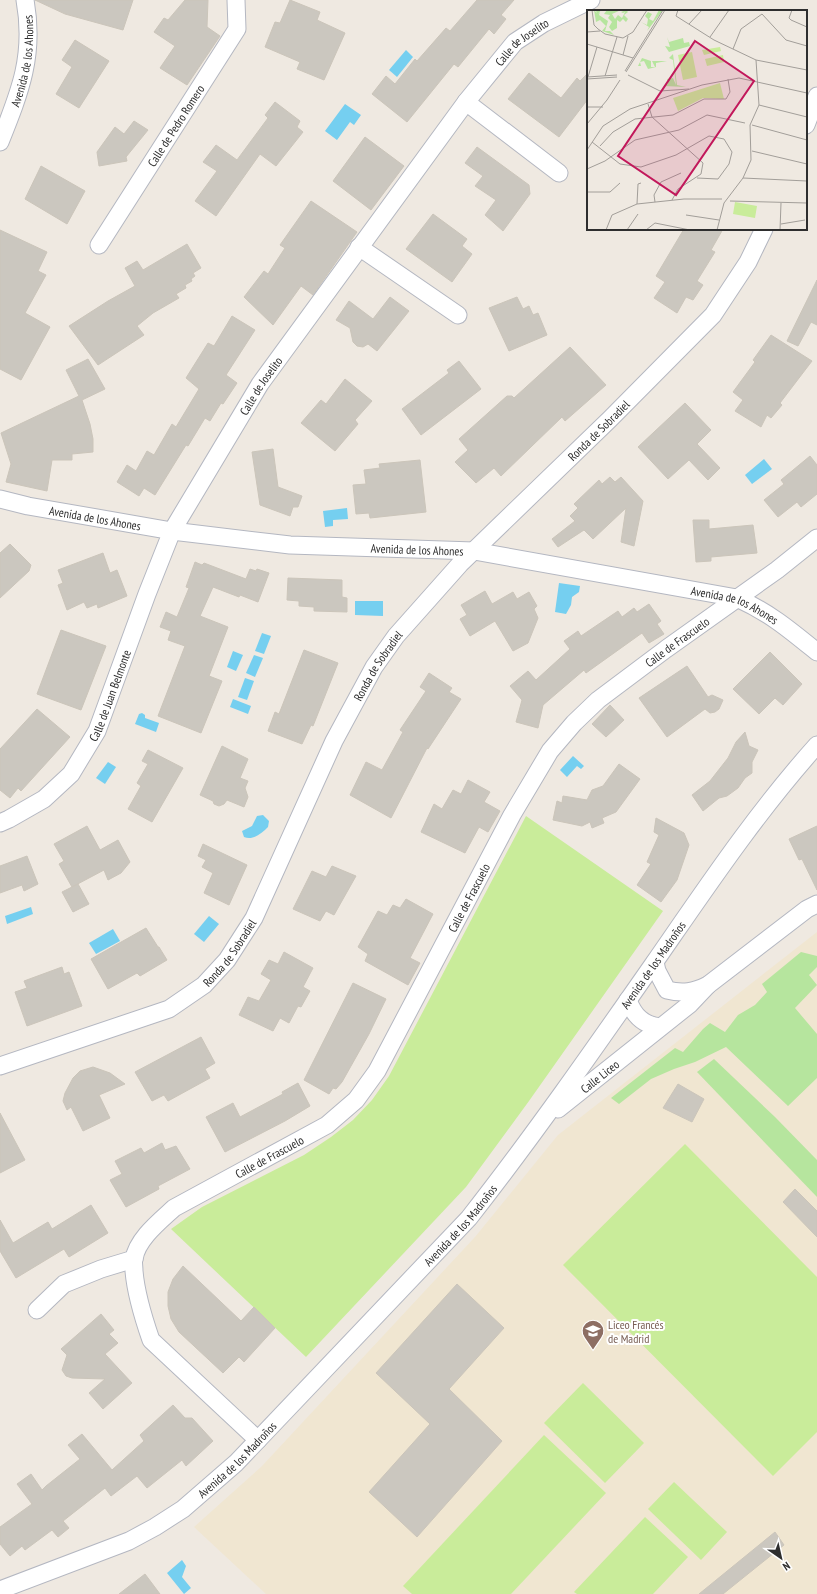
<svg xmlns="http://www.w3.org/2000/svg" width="817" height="1594" viewBox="0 0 817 1594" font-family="'PT Sans Narrow',sans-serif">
	<rect width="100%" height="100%" fill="#efe9e1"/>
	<!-- education -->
	<path fill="#f0e6d1" d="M817,932V1594H266L194,1527L262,1466L475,1237L558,1135Z"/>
	<!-- green -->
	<g fill="#b6e59e">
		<path d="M801,952L817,956V967L809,975L817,985L795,1008L817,1034V1078L788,1106L726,1047L695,1062L674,1069L651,1079L619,1104L611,1098L675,1048L683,1052L703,1029L710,1023L725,1032L738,1015L755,1005L767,992L762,984Z"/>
		<path d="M714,1059L775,1117L817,1160V1197L697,1072Z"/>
	</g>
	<!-- pitch -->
	<g fill="#c9ec9a">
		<path d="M526,816L663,911L529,1101L466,1187L306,1357L171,1229L202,1207L304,1155L331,1137L353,1120L372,1100L389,1076Z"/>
		<path d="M685,1144L817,1277V1432L773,1476L563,1265Z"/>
		<path d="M583,1383L644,1443L605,1483L544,1423Z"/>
		<path d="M544,1435L606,1493L511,1594H412L403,1586Z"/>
		<path d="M674,1482L727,1532L701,1560L648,1509Z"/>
		<path d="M645,1517L688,1557L653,1594H577L574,1592Z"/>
	</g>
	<!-- water -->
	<g fill="#75cff0">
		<path d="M406,50L413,57L397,77L389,70Z"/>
		<path d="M345,104L361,115L354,125L350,122L337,140L325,131Z"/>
		<path d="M764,459L772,469L752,484L745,475Z"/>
		<path d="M347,508L348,519L333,520V526L325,527L323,511Z"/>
		<path d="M559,583L580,586L579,592L572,597L571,605L566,614L555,612Z"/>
		<path d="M355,601H383V616L355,615Z"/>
		<path d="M262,633L271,636L264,654L255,651Z"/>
		<path d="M233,651L243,655L236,671L227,667Z"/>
		<path d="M254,655L263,658L255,677L246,673Z"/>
		<path d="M245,678L254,681L247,700L238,697Z"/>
		<path d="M233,699L251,706L248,714L230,707Z"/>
		<path d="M142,713L145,715V718L159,723L156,732L135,724L139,714Z"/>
		<path d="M573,756L584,766L581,769L577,766L567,777L560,770Z"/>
		<path d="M108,762L116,767L105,784L96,778Z"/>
		<path d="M263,815L269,821L268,827C262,833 253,841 244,837L242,831L252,826L257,816Z"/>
		<path d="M31,907L33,914L7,924L5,916Z"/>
		<path d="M209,916L219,924L204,942L194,934Z"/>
		<path d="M113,929L120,941L96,954L89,943Z"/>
		<path d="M182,1560L186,1566L182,1577L191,1588L184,1594L167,1573Z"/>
	</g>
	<!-- building -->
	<g fill="#cbc7bf" stroke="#cbc5ba">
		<path d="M35,0H133L123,30L65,14Z"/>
		<path d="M185,0H208L207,27L220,36L187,85L160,68L175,46L154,32L164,18L168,20Z"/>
		<path d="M290,0L320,12L317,20L345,33L324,80L297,69L300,62L265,47L275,22L280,23Z"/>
		<path d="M477,0H514L501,15L506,19L494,34L489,29L458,67L454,64L407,122L372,94L386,76L395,84L415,59L417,61L446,28L450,31Z"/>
		<path d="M75,40L109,61L79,108L56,94L72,67L62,60Z"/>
		<path d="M529,73L561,98L577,78L580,81L588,73V99L559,137L508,99Z"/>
		<path d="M275,102L300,121L297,127L303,132L276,166L260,154L216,216L195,201L217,171L203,162L216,145L237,160L268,118L265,115Z"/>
		<path d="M134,121L148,130L126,157L127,161L99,166L97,152L115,127L124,134Z"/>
		<path d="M365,137L404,166L371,210L333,181Z"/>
		<path d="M477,147L529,185L530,194L503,231L485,215L496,200L475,186L483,176L465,163Z"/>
		<path d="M41,166L85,191L67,224L25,199Z"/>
		<path d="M311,201L357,232L313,295L301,286L273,325L244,297L264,271L268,274L285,248L280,245Z"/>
		<path d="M433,214L467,239L462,246L472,254L452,282L406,249Z"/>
		<path d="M684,229H723L711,250L715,252L697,281L703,285L693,300L686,297L677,313L654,298L665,282L656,276Z"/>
		<path d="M0,230L47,252L38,271L46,275L25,313L50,327L21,380L0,369Z"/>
		<path d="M187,244L201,268L193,273L195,276L191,279L192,281L185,285L186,288L176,294L179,298L153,313L137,326L144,335L98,365L69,326L108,301L135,286L125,268L137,261L143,270Z"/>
		<path d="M817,280V325L811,322L798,346L787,341Z"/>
		<path d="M390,297L409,311L377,351L368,344L363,347L357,346L353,342L350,328L336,320L349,301L373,319Z"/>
		<path d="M517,297L523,309L529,306L533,315L538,313L547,335L509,351L489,308Z"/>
		<path d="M232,316L255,330L226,375L237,383L223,404L221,403L210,421L205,418L188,446L186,445L155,495L144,488L139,496L117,482L127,465L136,471L147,451L154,455L172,424L176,427L199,389L186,378L208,343L214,346Z"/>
		<path d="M771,335L812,361L780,403L782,405L771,418L767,415L761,427L735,411L743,400L733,392L755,362L753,360Z"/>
		<path d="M570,347L606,385L565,421L562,417L501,476L494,468L476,483L455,462L468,450L459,439L507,396H512L514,398Z"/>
		<path d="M88,359L105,389L82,400L90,424L93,439V452L72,454V460H52L47,491L6,482L11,464L1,433L79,396L66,370Z"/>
		<path d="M459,361L481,389L421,435L402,409L449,373L447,370Z"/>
		<path d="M345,379L372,401L355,420L358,424L335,451L301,423L321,400L326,404Z"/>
		<path d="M685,403L711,430L697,444L720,468L708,480L689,460L668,479L638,447Z"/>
		<path d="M273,449L278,487L302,496L298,507H293L290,516L260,505L252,452Z"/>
		<path d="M810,456L817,465V494L801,507L797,502L778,517L764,500L784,484L781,480Z"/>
		<path d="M420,460L426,512L370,518L369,513L356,514L353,485L366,484L364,470L380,468L379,464Z"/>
		<path d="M610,477L615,482L621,477L643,501L634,546L621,542L626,508L593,539L584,530L558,547L552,539L575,521L570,516L578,508L574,504L599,480L602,484Z"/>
		<path d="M693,520H709V529L753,525L757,553L711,557V561L696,562Z"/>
		<path d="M10,544L31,565L29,571L0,598V553Z"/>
		<path d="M103,553L110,573L117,570L127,596L98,608L97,604L87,608L84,602L67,610L58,585L63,583L58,570Z"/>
		<path d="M195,562L202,565L204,563L246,579L250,569L256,571L257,569L269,573L258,602L240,595L239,597L213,587L200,616L228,627L209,676L222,681L201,733L158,716L185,646L168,640L171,631L160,627L166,612L177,617L189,588L186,587Z"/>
		<path d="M288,578L342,580V597L347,598V612L314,611V607L299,606V601L287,600Z"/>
		<path d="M485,591L492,604L513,592L517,599L529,592L537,606L534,609L538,618L528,643L513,651L495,621L470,636L460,619L467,615L461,605Z"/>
		<path d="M649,604L661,621L657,624L664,634L649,643L642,633L586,673L584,670L543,705L538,728L516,722L522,700L510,686L528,671L536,680L570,649L564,641L578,631L581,636L618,611L622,617L634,608L637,612Z"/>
		<path d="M61,630L106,646L81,710L37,694Z"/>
		<path d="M304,650L338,663L313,726L311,725L302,744L268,731L275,712L279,714Z"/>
		<path d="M770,652L802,684L783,705L775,698L759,714L733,689Z"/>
		<path d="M687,666L708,697L712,695L723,700L719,709L715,712L710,713L705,709L667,737L639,698Z"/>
		<path d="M429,673L452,688L449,692L461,699L428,749L427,748L391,818L350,795L366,762L382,770L403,732L400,730L426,691L420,687Z"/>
		<path d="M610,705L624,720L606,737L592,724Z"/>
		<path d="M37,709L70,737L21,791L18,788L10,798L0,790V749Z"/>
		<path d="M745,732L749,746L758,750L752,762V773L745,778L738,788L727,796L719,798L703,811L692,795L710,781L728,758L736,742Z"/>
		<path d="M222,746L248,759L240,778L248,781L245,788L248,797L244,807L227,800L224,804L219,806L214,804L213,801L200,795Z"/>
		<path d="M148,750L183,768L152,822L128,809L141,786L137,783L148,764L142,761Z"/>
		<path d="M619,764L640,779L616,812L602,818L604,823L592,828L590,822L582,826L553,820L557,801L562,803L563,796L587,800L592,790L603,786Z"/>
		<path d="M468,780L490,792L484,802L500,811L488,832L479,827L465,853L421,832L434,804L442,809L453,790L461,794Z"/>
		<path d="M656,818L684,833L689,845L677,880L661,902L637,885L651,864L647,862L659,835L654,832Z"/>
		<path d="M87,826L100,850L118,840L130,862L121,873L108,880L104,870L72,887L59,864L64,861L54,844Z"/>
		<path d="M817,826V890L802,859L799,860L789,839Z"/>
		<path d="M203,844L247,865L229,905L204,893L213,873L202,867L206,860L198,856Z"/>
		<path d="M27,856L38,884L24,891L22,885L0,893V866Z"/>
		<path d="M332,866L356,876L334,915L326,911L320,921L293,909L312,871L326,877Z"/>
		<path d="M78,884L89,904L73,912L62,892Z"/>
		<path d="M406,899L433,914L410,958L420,963L408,985L365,961L368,954L358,947L378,911L387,915L393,905L400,908Z"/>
		<path d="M146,928L158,947H159L167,960L140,976L137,973L108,989L91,959Z"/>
		<path d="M284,952L313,968L303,987L310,991L301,1007L298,1006L289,1023L280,1018L273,1031L239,1015L248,997L259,1001L271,980L261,974L269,960L278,964Z"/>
		<path d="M62,967L64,974L69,972L82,1006L27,1026L15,992L27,988L24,981Z"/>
		<path d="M353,983L386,999L369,1034L342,1082L336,1089L333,1088L329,1094L304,1080Z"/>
		<path d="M201,1037L215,1063L205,1069L210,1078L168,1101L164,1095L152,1101L135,1072Z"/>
		<path d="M93,1067L110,1073L125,1084L99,1095L110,1118L83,1131L71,1107L67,1110L63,1101L65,1093L73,1078L80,1071Z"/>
		<path d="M298,1083L310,1106L285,1121L225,1152L206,1117L233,1103L240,1117L283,1094L282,1092Z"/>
		<path d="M678,1084L704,1099L692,1122L663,1108Z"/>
		<path d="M0,1113L25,1160L0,1173Z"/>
		<path d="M162,1143L165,1150L176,1146L190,1169L158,1186L159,1189L126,1207L110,1180L122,1174L115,1161L141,1148L144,1153Z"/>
		<path d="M795,1189L817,1211V1237L783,1202Z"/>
		<path d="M91,1205L108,1233L69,1257L64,1249L16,1278L0,1251V1220L13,1243L48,1222L52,1229Z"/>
		<path d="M183,1266L241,1321L254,1307L275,1328L244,1362L239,1357L223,1373L179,1332L171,1319L168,1306V1292L173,1279Z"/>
		<path d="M457,1284L504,1328L449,1389L502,1441L417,1537L369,1492L430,1424L376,1373Z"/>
		<path d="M101,1314L114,1330L109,1334L118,1343L105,1354L132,1383L103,1409L89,1393L105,1379L72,1378L66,1376L62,1370L67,1355L61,1349Z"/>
		<path d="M173,1405L185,1418H192L213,1441L186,1466L182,1460L147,1488L137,1476L111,1496L105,1488L63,1521L69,1528L58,1537L52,1530L25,1550L22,1546L10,1556L0,1544V1527L32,1504L17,1484L31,1474L42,1490L46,1486L80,1459L68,1445L82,1434L112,1470L144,1441L140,1435Z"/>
		<path d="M775,1532L784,1545L723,1594H699Z"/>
		<path d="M145,1574L160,1594H119Z"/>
	</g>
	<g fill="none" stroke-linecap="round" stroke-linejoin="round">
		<!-- minor casing -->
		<g stroke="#b4b7c1" stroke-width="19">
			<g id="minor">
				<path d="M466,102L559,173"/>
				<path d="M806,125L817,96"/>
				<path id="s1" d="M0,142C20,92 35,55 25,0"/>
				<path id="s2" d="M99,245L237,29L236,0"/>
				<path d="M359,247L458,315"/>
				<path id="s3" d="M0,499L28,506L172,531L290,545L474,551L737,598C770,613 790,630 817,652"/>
				<path id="s4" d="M0,823L9,819L44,799L71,774L97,731L147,594L172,531L260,384L466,102L515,42L544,23L591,0"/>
				<path d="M655,962L657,971L667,990C683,994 694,992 708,985L807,909L817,904"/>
				<path d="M628,1000C634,1016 643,1025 660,1027"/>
				<path id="s5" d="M0,1066L169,1009L204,985L227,960L254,918L334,741L374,667L396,636L460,564L610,419L713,315L748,262L764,229"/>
				<path id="s6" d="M558,1109L690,1004L708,985"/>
				<path d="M37,1310L64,1284L101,1269L134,1259"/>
				<path id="s7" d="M258,1440L151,1340C143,1317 136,1295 134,1271C134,1267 133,1262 134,1259C137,1239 160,1221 174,1208L327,1125L356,1100L377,1071L512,815L550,751L574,723L598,700L666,649L777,570L817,538"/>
				<path id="s8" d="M0,1590L129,1541L155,1527L183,1509L236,1463L469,1218C534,1135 594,1049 654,963C706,888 756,813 817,745"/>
			</g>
		</g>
		<!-- minor -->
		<use href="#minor" stroke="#fff" stroke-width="17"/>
	</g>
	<!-- icons -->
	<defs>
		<g id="school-pin" transform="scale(1.15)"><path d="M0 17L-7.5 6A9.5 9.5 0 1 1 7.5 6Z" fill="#8d6e63" stroke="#fff"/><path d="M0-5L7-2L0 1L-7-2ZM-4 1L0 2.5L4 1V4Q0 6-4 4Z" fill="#fff"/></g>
	</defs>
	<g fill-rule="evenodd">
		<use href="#school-pin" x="593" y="1331"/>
	</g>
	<g text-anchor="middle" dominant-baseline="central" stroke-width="4" stroke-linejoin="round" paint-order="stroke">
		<!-- street labels -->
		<g font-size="12" fill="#2e2e2e" stroke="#fff">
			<text stroke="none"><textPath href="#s4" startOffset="954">Calle de Joselito</textPath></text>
			<text stroke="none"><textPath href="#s1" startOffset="85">Avenida de los Ahones</textPath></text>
			<text stroke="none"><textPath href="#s2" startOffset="142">Calle de Pedro Romero</textPath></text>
			<text stroke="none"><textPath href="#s4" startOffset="521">Calle de Joselito</textPath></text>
			<text stroke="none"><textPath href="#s5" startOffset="910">Ronda de Sobradiel</textPath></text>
			<text stroke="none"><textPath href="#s3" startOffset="97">Avenida de los Ahones</textPath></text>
			<text stroke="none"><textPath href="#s3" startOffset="421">Avenida de los Ahones</textPath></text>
			<text stroke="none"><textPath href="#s3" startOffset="745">Avenida de los Ahones</textPath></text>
			<text stroke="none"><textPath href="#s7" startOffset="1076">Calle de Frascuelo</textPath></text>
			<text stroke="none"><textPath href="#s5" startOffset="586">Ronda de Sobradiel</textPath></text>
			<text stroke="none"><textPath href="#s4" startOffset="175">Calle de Juan Belmonte</textPath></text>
			<text stroke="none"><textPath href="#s7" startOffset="740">Calle de Frascuelo</textPath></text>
			<text stroke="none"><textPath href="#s5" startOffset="262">Ronda de Sobradiel</textPath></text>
			<text stroke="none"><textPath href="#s8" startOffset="922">Avenida de los Madroños</textPath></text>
			<text stroke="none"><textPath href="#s6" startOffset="53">Calle Liceo</textPath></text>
			<text stroke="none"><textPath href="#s7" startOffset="404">Calle de Frascuelo</textPath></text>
			<text stroke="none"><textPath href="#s8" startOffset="598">Avenida de los Madroños</textPath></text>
			<text stroke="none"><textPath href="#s8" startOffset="274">Avenida de los Madroños</textPath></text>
		</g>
		<!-- education labels -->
		<g font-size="12" fill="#785e54" stroke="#fff" text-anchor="start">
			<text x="608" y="1324">Liceo Francés<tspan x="608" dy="14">de Madrid</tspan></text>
		</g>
	</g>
	<!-- overview -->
	<g transform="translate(587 10)">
		<rect width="220" height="220" fill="#efe9e1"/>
		<path d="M7,0L10,3L9,1L14,0L11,4L13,2L12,5L21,11L18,21H23L27,25L15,21L19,16L13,10L9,12ZM20,0H34L25,4L28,9L31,5L35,8L38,2L36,3L34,2L39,0L41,2L37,5L41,9L39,12L36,9L33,12L30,10V18L25,21L22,17L25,12L21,8L23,5L17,4ZM72,0H76L60,21L62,17L54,12L60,15L61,9L58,6L61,2L65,4L62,9L66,11ZM80,27L82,32L96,28L97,33L102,32L103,36L82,42L78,36L83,37ZM86,44L90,75L99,77L77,76L81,74L80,69L86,68L89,75L86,50L82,48ZM55,48L64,51V57H68L65,51H80L69,53V57L61,59L57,51L53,52L54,56H51Z" fill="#b6e59e"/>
		<path d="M133,37L134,41L117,45L115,40ZM105,42L110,67L96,70L91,45ZM136,45L137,52L120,56L118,49ZM133,73L137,89L116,88L91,101L86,88ZM148,192L170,196L168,208L146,204Z" fill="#c9ec9a"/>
		<path fill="none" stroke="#a29e99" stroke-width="1" d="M5,0L7,15L11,19L18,24L36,28L46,22L60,0M91,0L89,6L127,30L169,50M205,0L202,8L204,10L220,17M102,14L115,0M0,22L13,21M123,27L142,0M0,34L46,48M146,39L154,19L175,4L199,30L220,36M36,45L41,26M169,50L220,60M38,61L76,0M39,62L78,0M41,65L73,81L102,79M18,66L30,27M0,67L30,65M1,67L10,37M0,69L30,67M61,94L65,107L116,153L114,164L91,179L85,190M172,95L220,107M0,97H16M0,114L20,90L33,70M165,115L220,130M5,132L33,154L54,157L89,145L122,126L137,129L145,142L142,154L131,169L110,168M13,136L26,122L48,109L86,105L117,89H139L143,82L141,69M0,140L16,116L43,99L115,75L152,68L220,83M165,141L220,154M0,159L18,151L48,130L92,120L120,105L158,113M156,168L220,171M0,182H23L33,173M143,191L220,193M68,192L67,185L74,172L94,163M50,194L51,174L54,173M99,205L132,210M194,214L218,210M19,220L25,205L50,194L97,189H135M40,220L51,204M59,220L68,213L103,220M130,220L137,193L156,168L164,150L163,115L172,95L169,50M193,220L194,193"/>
		<path fill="#c2185b" fill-opacity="0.15" stroke="#c2185b" stroke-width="2" d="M108,31L167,71L89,185L31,146Z"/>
		<rect width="220" height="220" fill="none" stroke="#2e2e2e" stroke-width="2"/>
	</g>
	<!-- north arrow -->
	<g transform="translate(781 1558) rotate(146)" stroke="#ffffff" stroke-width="3" paint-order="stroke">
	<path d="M0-3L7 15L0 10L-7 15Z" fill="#2e2e2e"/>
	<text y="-6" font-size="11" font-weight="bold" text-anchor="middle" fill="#2e2e2e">N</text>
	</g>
</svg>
